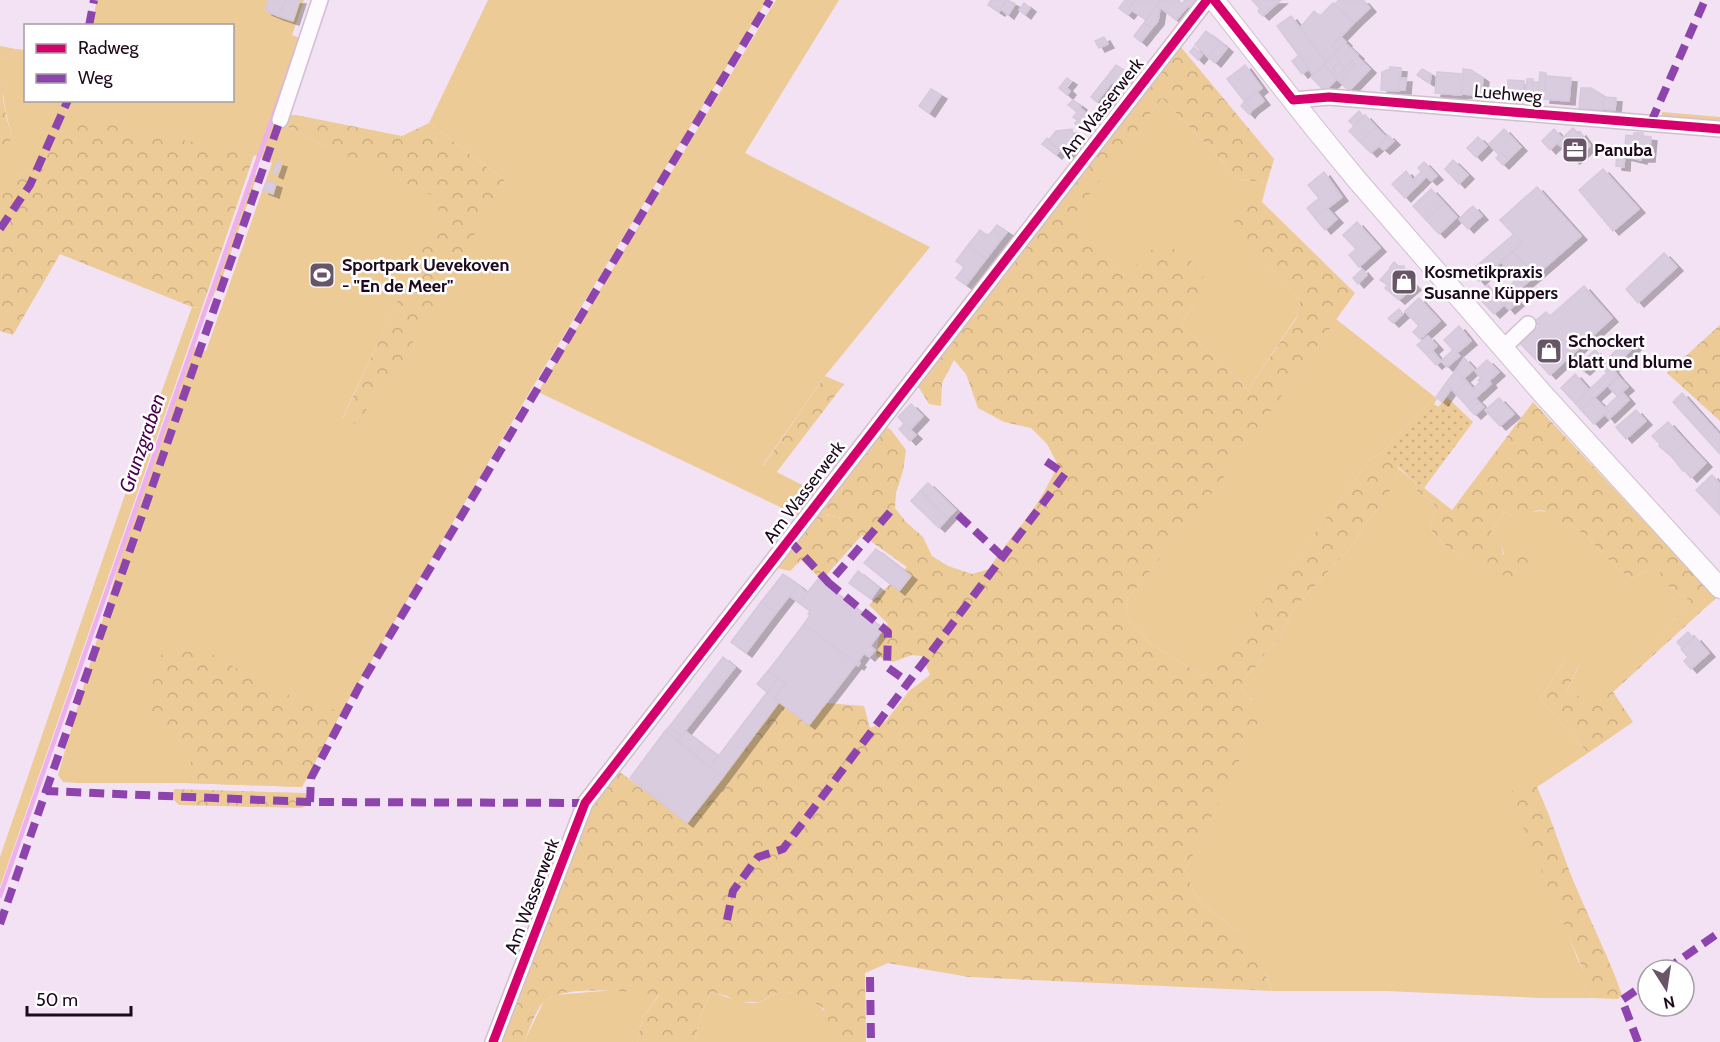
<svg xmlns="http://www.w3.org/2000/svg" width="1720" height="1042" viewBox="0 0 1720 1042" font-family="Cabin,sans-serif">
	<defs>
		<pattern id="forest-crowns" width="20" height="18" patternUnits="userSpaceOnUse" patternTransform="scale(1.5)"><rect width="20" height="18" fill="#eccb97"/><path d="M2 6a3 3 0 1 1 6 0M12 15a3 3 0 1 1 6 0" fill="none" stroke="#caad82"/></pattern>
		<pattern id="garden-dots" width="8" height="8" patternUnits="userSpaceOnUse" patternTransform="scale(1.5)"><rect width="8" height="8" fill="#eccb97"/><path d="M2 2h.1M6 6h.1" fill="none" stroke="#caad82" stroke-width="1.8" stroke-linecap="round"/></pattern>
		<filter id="shadow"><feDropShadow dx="6" dy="4" stdDeviation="0" flood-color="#0004"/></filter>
	</defs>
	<rect width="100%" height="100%" fill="#f3e2f3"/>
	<!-- grass -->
	<g fill="#eccb97">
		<path d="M97,0H304L292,35L305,40L282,124L319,143L447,198L343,417L356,423L505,181L429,123L488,0H767L538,378L342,711L302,787L186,783H77L63,782L58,775L123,549L194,347L206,351L272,163L254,155L47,154L18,177L0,176V149L2,150L12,135C4,110 1,86 2,60L16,49L25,50L26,100L67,101L65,111L70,101L232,100V26L92,25Z"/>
		<path d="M776,0H839L745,153L930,247L825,376L763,465L818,493L799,516L538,392Z"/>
		<path d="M1162,98L1239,179L1267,183L1262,202H1245L1234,233L1300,301L1297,316L1248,390L1180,323L1195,304L1126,276L1071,217Z"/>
		<path d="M1662,112L1720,117V124L1666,120L1662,117Z"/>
		<path d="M192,307L202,308L0,887V857L138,457Z"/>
		<path d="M1336,319L1435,397L1380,454L1371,458L1215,667L1203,676L1151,644L1128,620L1126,601L1213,491Z"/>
		<path d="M1399,469L1415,482L1417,491L1430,500L1437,508L1430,521C1431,525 1431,531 1434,534C1451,555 1481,565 1505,575C1504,559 1506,541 1491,532L1504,512L1512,515L1539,511L1548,512L1556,521L1568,524L1586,535L1598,549L1620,571L1633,578L1645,571L1652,562L1661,569L1668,586L1691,601L1593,705L1567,690L1579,666L1566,659L1540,699L1588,753L1537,787H1514L1577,958L1583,970V984L1592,998H1541L1386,991H1272L1266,975L1237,931L1204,905L1196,896L1185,871L1217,804L1252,700L1243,693L1241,685L1248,674L1258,665L1266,651L1278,642L1293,610L1355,542L1364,525L1377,510L1396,479Z"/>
		<path d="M615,990L659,994L642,1019L637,1042H524L544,1001L555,995Z"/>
		<path d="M711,992C727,996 743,1006 760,1002C766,1000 771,995 777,993C796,988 826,1002 829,1023C830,1029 828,1036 827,1042H695C697,1025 703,1008 711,992Z"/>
	</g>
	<!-- forest -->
	<g fill="url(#forest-crowns)">
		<path d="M0,46L16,49L2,60L3,99L7,120L12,135L8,147L1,150L0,149Z"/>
		<path d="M1180,46L1274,159L1267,183L1239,179L1162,98L1072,217L1126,276L1161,240L1205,271L1195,304L1180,323L1248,390L1297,317L1300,301L1234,234V213L1245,202H1262L1355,293L1213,492L1126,601L1128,620L1151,644L1203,676L1215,666L1371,458L1380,454L1393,460L1399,469L1396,479L1389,492L1377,510L1364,525L1355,542L1293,610L1278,642L1266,651L1258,665L1248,674L1241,685L1243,693C1256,703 1258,706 1258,722L1185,871L1196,896L1204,905L1237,931L1259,958L1272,991L969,977L888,963L865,973L866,1042H827L829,1023L823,1008L805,997L790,992L776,993L760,1002H737L727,996L711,992C703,1008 697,1025 695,1042H637L642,1019L659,995C635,992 563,984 545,1001C536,1008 529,1031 524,1042H499L588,811L617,770L687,822L779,702L809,725L826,703L864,706L870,728L886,721L909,691L930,675L922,656L912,655L893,662L876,656L879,637L888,624L869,605L907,567L862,535L822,580L801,560L790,571L773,567L884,425L891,430L906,450L903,471L896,493L895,508L906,522L923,537L932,556L948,566L972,574L989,569C1000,551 1013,536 1026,519C1039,503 1049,483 1058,465L1047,444L1031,428L1004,422L978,408L966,374L954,360L942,383L941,406L929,404L920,389L915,386Z"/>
		<path d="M64,115L254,155L202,308L192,307L60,254L13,335L0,331V176L13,175L18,177L47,154Z"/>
		<path d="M285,115H296L402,136L429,123L505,181L402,361L356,424L343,418L438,215L439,201L436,197L319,143L282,124Z"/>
		<path d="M254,173L257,176L223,276L208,307Z"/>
		<path d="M1720,325V421L1667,373Z"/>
		<path d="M825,376L844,384L776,473L763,466Z"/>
		<path d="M1533,402L1716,598L1613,692L1633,722L1588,753L1540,699L1566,659L1579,665L1567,690L1593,704L1691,601L1668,586L1660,576L1661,569L1652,563L1645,571L1633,578L1620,571L1598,549L1586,535L1568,524L1557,527C1555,515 1542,505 1531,513C1528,515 1527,519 1524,521L1516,520L1512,515L1504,512L1491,532L1501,538L1503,555C1517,552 1524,552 1536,560L1522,581C1496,573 1451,556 1434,534C1431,531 1431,525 1430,521L1437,508L1430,500L1417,491L1415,482L1424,488L1452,510Z"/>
		<path d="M175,645H193L207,650L224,662L301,701L314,706L342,711L302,787L186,783L192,759C186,751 180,748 173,742C162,732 155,719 148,705L158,659L166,649Z"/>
		<path d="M1514,787H1537C1553,821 1563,858 1579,894C1593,927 1610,960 1622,995L1618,999L1592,998L1583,984V970L1510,796Z"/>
		<path d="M174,789L305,793L311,799L309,805L301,808L179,805L173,799Z"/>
	</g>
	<!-- garden -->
	<path fill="url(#garden-dots)" d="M1435,397L1437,399L1434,404L1438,407L1447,397L1473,422L1424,488C1407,478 1397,462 1380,454Z"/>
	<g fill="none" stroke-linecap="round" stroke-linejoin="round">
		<!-- stream -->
		<path stroke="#edb0ed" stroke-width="4.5" d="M0,896L291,65"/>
	</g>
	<!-- building -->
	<g fill="#d9ccdf" stroke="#d6c9db" stroke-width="1.5" filter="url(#shadow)">
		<path d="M268,0H286L282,10L280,9L278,16L266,11Z"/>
		<path d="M286,0H300L293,21L278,16L280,9L282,10Z"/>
		<path d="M991,0H1007L999,12L988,5Z"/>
		<path d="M1007,0L1015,4L1008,15L1001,9Z"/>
		<path d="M1125,0H1135L1129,8L1132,10L1128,15L1119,8Z"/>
		<path d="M1135,0H1161L1146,20L1129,8Z"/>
		<path d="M1161,0H1178L1182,4L1185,0H1198L1192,8L1188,6L1176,20L1157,5Z"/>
		<path d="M1252,0H1281L1263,16L1258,11L1260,9Z"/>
		<path d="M1339,0H1363L1370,8L1354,23L1334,5Z"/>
		<path d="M1024,3L1030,8L1025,15L1019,10Z"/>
		<path d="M1333,3L1354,23L1332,46L1337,50L1326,62L1300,28L1314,11L1320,16Z"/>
		<path d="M1157,5L1160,8L1158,21L1152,28L1144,23Z"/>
		<path d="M1291,16L1326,62L1313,75L1277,26Z"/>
		<path d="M1144,23L1152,28L1141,42L1134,36Z"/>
		<path d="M1206,31L1220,42L1208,57L1195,45Z"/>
		<path d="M1104,37L1108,44L1099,48L1095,41Z"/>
		<path d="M1341,37L1346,42L1337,50L1332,46Z"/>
		<path d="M1220,42L1227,48L1215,63L1208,57Z"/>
		<path d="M1345,43L1358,55L1345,69L1339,63L1341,61L1334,54Z"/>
		<path d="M1194,47L1202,55L1198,60L1190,52Z"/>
		<path d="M1334,54L1341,61L1333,68L1336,72L1333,74L1324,65Z"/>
		<path d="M1299,55L1309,69L1302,74L1292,61Z"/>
		<path d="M1357,56L1370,69L1349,91L1340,82L1344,77L1343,76L1354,65L1351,62Z"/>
		<path d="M1351,62L1354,65L1343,76L1344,77L1340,82L1336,78Z"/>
		<path d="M1339,63L1345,69L1336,78L1333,74L1336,72L1333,68Z"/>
		<path d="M1116,65L1128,73L1118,87L1106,78Z"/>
		<path d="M1245,65L1262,88L1245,102L1227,79Z"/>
		<path d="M1324,65L1337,79L1325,91L1311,77Z"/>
		<path d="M1390,67L1401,68L1399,91L1381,90L1382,72L1390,69Z"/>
		<path d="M1422,69L1431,74L1430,83L1417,75Z"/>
		<path d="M1463,69L1471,70L1483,78L1481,95L1462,94Z"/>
		<path d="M1437,72L1463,74L1461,95L1435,93Z"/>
		<path d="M1540,72L1546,73L1544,94H1538Z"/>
		<path d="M1128,73L1136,80L1126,93L1118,87Z"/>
		<path d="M1546,76L1571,78L1569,101L1544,99Z"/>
		<path d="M1067,78L1071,81L1066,87L1070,91L1067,95L1059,88Z"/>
		<path d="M1106,78L1112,82L1097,102L1091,97Z"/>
		<path d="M1400,78H1406L1405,90H1399Z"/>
		<path d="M1527,79H1533L1532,91H1526Z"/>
		<path d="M1508,80L1524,81L1523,98L1516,97V99H1507Z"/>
		<path d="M1533,82H1539L1538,94L1532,93Z"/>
		<path d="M1581,88H1591L1604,96L1602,110L1579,108Z"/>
		<path d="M931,89L941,95L929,113L919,106Z"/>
		<path d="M1119,91L1124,96L1115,109L1105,101L1109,95L1113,98Z"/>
		<path d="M1257,92L1264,101L1252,110L1245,101Z"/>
		<path d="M1604,97L1616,98L1615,110L1603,109Z"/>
		<path d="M1073,100L1081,106L1077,112L1068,105Z"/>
		<path d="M1245,101L1252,110L1249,114L1241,106Z"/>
		<path d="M1080,108L1085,112L1077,120L1073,117Z"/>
		<path d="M1359,111L1363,116L1354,126L1349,121Z"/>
		<path d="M1085,112L1090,116L1080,128L1075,123Z"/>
		<path d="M1365,115L1376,127L1360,142L1349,131Z"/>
		<path d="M1376,127L1387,138L1371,153L1360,142Z"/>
		<path d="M1573,128L1579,134L1580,132L1590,146L1574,160L1562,150L1563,148L1557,143Z"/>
		<path d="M1072,129L1073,136L1078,140L1068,156L1048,141L1056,131Z"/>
		<path d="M1504,129L1521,147L1508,160L1502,153L1499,155L1489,144Z"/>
		<path d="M1554,129L1562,138L1550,150L1542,141Z"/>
		<path d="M1634,133H1643V136L1651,137L1649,158H1641V160L1624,156L1626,135L1634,136Z"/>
		<path d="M1388,135L1394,141L1384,150L1379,146Z"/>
		<path d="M1478,137L1487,146L1476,157L1467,148Z"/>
		<path d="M1047,138L1049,140L1048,141L1060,150L1056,155L1042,144Z"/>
		<path d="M1617,148H1625L1624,167L1616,166Z"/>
		<path d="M1502,153L1508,160L1503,165L1496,158Z"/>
		<path d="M1453,160L1468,175L1459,184L1445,169Z"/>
		<path d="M277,162L281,163L277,175L273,173Z"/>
		<path d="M1424,162L1437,176L1431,181L1418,168Z"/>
		<path d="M1603,169L1639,209L1613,231L1579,190Z"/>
		<path d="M1406,171L1417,186L1405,198L1392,184Z"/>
		<path d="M1422,171L1427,176L1417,186L1413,180Z"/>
		<path d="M1324,172L1342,197L1315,218L1307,208L1319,198L1308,185Z"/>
		<path d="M267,181L276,184L273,194L263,190Z"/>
		<path d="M1537,187L1581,236L1535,276L1513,251L1522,243L1500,220Z"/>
		<path d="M1431,189L1444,203L1426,220L1413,206Z"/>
		<path d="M1444,203L1457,217L1439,234L1426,220Z"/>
		<path d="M1473,206L1482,216L1477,220L1468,210Z"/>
		<path d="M1327,208L1337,219L1325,230L1315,218Z"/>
		<path d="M1468,210L1477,220L1468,229L1459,219Z"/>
		<path d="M1357,222L1380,248L1359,267L1349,255L1356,249L1343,235Z"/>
		<path d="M997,225L1007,232L1003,237L993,230Z"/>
		<path d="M980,230L988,236L993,230L1003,237L986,259L968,245Z"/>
		<path d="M1514,234L1522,243L1501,261L1493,252Z"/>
		<path d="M968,245L986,259L970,280L960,273L964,267L956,261Z"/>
		<path d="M1513,251L1535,276L1523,286L1501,262Z"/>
		<path d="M1493,252L1502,261L1479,281L1471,271Z"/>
		<path d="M1664,253L1677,267L1638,303L1626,289Z"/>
		<path d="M1394,262L1398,266H1404V272L1388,285L1380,280L1390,269V267Z"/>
		<path d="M1362,269L1367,275L1358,284L1353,278Z"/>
		<path d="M960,273L970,280L966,285L956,278Z"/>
		<path d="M1402,273L1415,286L1399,300L1385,288Z"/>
		<path d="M1517,279L1523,287L1505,304L1498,296Z"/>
		<path d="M1488,285L1505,304L1494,314L1476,295Z"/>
		<path d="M1584,286L1612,318L1550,375L1520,343L1539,326L1535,321L1546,312L1550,316Z"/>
		<path d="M1513,297L1518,302L1509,310L1504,304Z"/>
		<path d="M1419,298L1440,321L1420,339L1413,332L1419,326L1405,311Z"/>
		<path d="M1399,309L1403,314L1393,323L1388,318Z"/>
		<path d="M1459,326L1471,341L1457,353L1460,356L1447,367L1441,361L1453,350L1444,340Z"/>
		<path d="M1428,336L1437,346L1427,355L1417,345Z"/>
		<path d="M1628,339L1635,346L1612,368L1605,361Z"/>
		<path d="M1432,350L1441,361L1436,365L1427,355Z"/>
		<path d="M1595,350L1612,368L1607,373L1595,361L1584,371L1577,366Z"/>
		<path d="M1464,358L1474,369L1464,378L1456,370Z"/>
		<path d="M1487,360L1499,372L1489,381L1491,384L1467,406L1455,393L1467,382L1473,389L1480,382L1478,380L1481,378L1475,371Z"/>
		<path d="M1612,368L1618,376L1581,410L1575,403Z"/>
		<path d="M1456,370L1467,382L1455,393L1446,383Z"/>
		<path d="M1575,374L1589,390L1575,403L1561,388Z"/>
		<path d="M1619,377L1628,387L1617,396L1609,387Z"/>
		<path d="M1446,383L1451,389L1442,402L1436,397Z"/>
		<path d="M1622,392L1629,400L1609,419L1605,414L1608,411L1605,408Z"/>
		<path d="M1682,393L1709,423L1700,432L1673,402Z"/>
		<path d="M1594,397L1608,411L1594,424L1581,410Z"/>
		<path d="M1475,398L1479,402L1470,410L1467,406Z"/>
		<path d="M1499,398L1514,414L1500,426L1485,410Z"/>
		<path d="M1479,402L1484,407L1475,415L1470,410Z"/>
		<path d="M911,404L923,416L910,430L898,417Z"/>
		<path d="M1636,410L1646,421L1626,439L1616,427Z"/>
		<path d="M1668,422L1687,443L1672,457L1659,446L1660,444L1652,436Z"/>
		<path d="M1709,423L1720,435V454L1700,432Z"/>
		<path d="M904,424L916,435L910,441L899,429Z"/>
		<path d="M1687,443L1706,463L1691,478L1684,470L1683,471L1672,457Z"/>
		<path d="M1712,475L1720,484V515L1696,490Z"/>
		<path d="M928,483L956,510L948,518L920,491Z"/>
		<path d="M920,491L948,518L939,528L911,501Z"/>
		<path d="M876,549L911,576L899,591L864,563Z"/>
		<path d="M858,571L879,588L871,599L849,583Z"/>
		<path d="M783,574L798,585L776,613L761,602Z"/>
		<path d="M818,579L883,629L870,646L875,650L869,657L864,653L858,662L860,663L858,666L804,624L810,615L808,614L810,611L799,603Z"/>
		<path d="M798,585L807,593L799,603L790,596Z"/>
		<path d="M761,602L776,613L746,653L731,642Z"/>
		<path d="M804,624L856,664L809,725L774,698L785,684L768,671Z"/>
		<path d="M1688,632L1693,638L1682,648L1677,642Z"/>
		<path d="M1695,637L1709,653L1691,669L1684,661L1688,657L1681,649Z"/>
		<path d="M723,657L735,667L681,736L669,727Z"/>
		<path d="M768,671L778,678L767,692L757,684Z"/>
		<path d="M778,678L785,684L774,698L779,702L723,777L710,767Z"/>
		<path d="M669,727L681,736L678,741L665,731Z"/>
		<path d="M665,731L723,777L687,823L630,778Z"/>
		<path d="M685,731L718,756L710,767L678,741Z"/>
	</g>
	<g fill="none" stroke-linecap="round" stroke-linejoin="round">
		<!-- minor casing -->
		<g stroke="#d0bfd0" stroke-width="18">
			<g id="minor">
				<path d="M1293,100L1329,97L1720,129"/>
				<path d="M280,120L320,0"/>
				<path d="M1503,348L1528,324"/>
				<path d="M493,1042L585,803L1207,0"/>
			</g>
		</g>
		<!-- major casing -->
		<g stroke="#d0bfd0" stroke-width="22">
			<path id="major" d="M1214,0L1312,125L1357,180L1542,393L1720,588"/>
		</g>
		<!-- path -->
		<path stroke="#ded8de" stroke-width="2" stroke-dasharray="1.5 4.5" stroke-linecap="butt" d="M827,515L841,518"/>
		<!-- minor -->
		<use href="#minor" stroke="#fdfbfd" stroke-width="15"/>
		<!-- major -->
		<use href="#major" stroke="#fdfbfd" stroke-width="20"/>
		<!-- quiet -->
		<g stroke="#8e44ad" stroke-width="8" stroke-dasharray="15 8" stroke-linecap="butt">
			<path d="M89,26L94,0"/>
			<path d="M1651,122L1705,0"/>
			<path d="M0,229L30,185L68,100"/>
			<path d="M890,512L829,583L888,632L887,667L908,682"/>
			<path d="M958,515L1003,557"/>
			<path d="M789,540L829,583"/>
			<path d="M46,791L280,120"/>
			<path d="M310,802L311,778L359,687L770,0"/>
			<path d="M727,920L733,891L758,857L783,849L1065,474L1041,458"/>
			<path d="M0,924L46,791L310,802L585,803"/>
			<path d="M1665,970L1720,932"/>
			<path d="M870,977L871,1042"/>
			<path d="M1638,1042L1622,1000L1648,982"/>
		</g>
		<!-- cycleway casing -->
		<g stroke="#fff" stroke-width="13">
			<g id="cycleway">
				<path d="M1214,0L1293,100L1329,97L1720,129"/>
				<path d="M493,1042L585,803L1207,0"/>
			</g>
		</g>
		<!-- cycleway -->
		<use href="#cycleway" stroke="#d6006c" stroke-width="9"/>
	</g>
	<!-- icons -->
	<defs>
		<g id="office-square" transform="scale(1.35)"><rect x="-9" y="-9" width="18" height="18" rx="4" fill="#685668" stroke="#fff"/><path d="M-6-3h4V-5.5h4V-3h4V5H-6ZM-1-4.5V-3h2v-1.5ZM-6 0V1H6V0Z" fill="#fff"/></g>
		<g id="stadium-square" transform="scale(1.35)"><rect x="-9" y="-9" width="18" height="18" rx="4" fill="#685668" stroke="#fff"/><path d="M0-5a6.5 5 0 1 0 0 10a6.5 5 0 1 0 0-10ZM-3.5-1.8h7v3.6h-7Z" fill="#fff"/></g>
		<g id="shop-square" transform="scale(1.35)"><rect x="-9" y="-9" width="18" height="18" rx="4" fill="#685668" stroke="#fff"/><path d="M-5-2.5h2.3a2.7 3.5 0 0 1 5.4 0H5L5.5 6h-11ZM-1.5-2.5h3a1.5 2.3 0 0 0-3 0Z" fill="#fff"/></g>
	</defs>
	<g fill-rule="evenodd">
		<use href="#office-square" x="1575" y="150"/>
		<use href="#stadium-square" x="322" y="275"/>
		<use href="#shop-square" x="1404" y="282"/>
		<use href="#shop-square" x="1549" y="351"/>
	</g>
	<g text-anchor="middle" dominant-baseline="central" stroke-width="5" stroke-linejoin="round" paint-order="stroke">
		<!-- street labels -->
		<g font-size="18" fill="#1d0b1d" stroke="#fff">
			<text transform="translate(1508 94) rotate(5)">Luehweg</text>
			<text transform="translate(1102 108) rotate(-52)">Am Wasserwerk</text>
			<text transform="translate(804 492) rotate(-53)">Am Wasserwerk</text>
			<text transform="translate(532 896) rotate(-69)">Am Wasserwerk</text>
		</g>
		<!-- poi labels -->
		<g font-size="18" font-weight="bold" fill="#1d0b1d" stroke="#fff" text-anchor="start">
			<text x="1594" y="150">Panuba</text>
			<text x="342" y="265">Sportpark Uevekoven<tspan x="342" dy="21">- "En de Meer"</tspan></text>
			<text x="1424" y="272">Kosmetikpraxis<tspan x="1424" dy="21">Susanne Küppers</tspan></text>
			<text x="1568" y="341">Schockert<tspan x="1568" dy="21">blatt und blume</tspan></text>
		</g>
		<!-- water labels -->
		<g font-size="20" font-style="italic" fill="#4b004e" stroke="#fff">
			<text transform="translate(142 443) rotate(-71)">Grunzgraben</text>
		</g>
	</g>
	<!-- legend -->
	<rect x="24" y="24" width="210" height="78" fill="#ffffff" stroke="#a59da5" stroke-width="1.5"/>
	<rect x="36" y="44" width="30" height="9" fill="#d6006c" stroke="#a59da5" stroke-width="1.5"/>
	<text x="78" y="54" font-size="18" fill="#1d0b1d">Radweg</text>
	<rect x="36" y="74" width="30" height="9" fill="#8e44ad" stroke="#a59da5" stroke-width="1.5"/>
	<text x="78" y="84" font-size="18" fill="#1d0b1d">Weg</text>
	<!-- north arrow -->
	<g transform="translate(1666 988) rotate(168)"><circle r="28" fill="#ffffff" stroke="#a59da5" stroke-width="1.5"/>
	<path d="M0-4.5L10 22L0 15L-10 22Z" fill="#685668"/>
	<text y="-9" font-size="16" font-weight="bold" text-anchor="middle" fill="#1d0b1d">N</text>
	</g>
	<!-- scale -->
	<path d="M27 1006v9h104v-9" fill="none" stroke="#1d0b1d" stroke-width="3"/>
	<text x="36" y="1006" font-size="18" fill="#1d0b1d" stroke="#ffffff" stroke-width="4.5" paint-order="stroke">50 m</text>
</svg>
